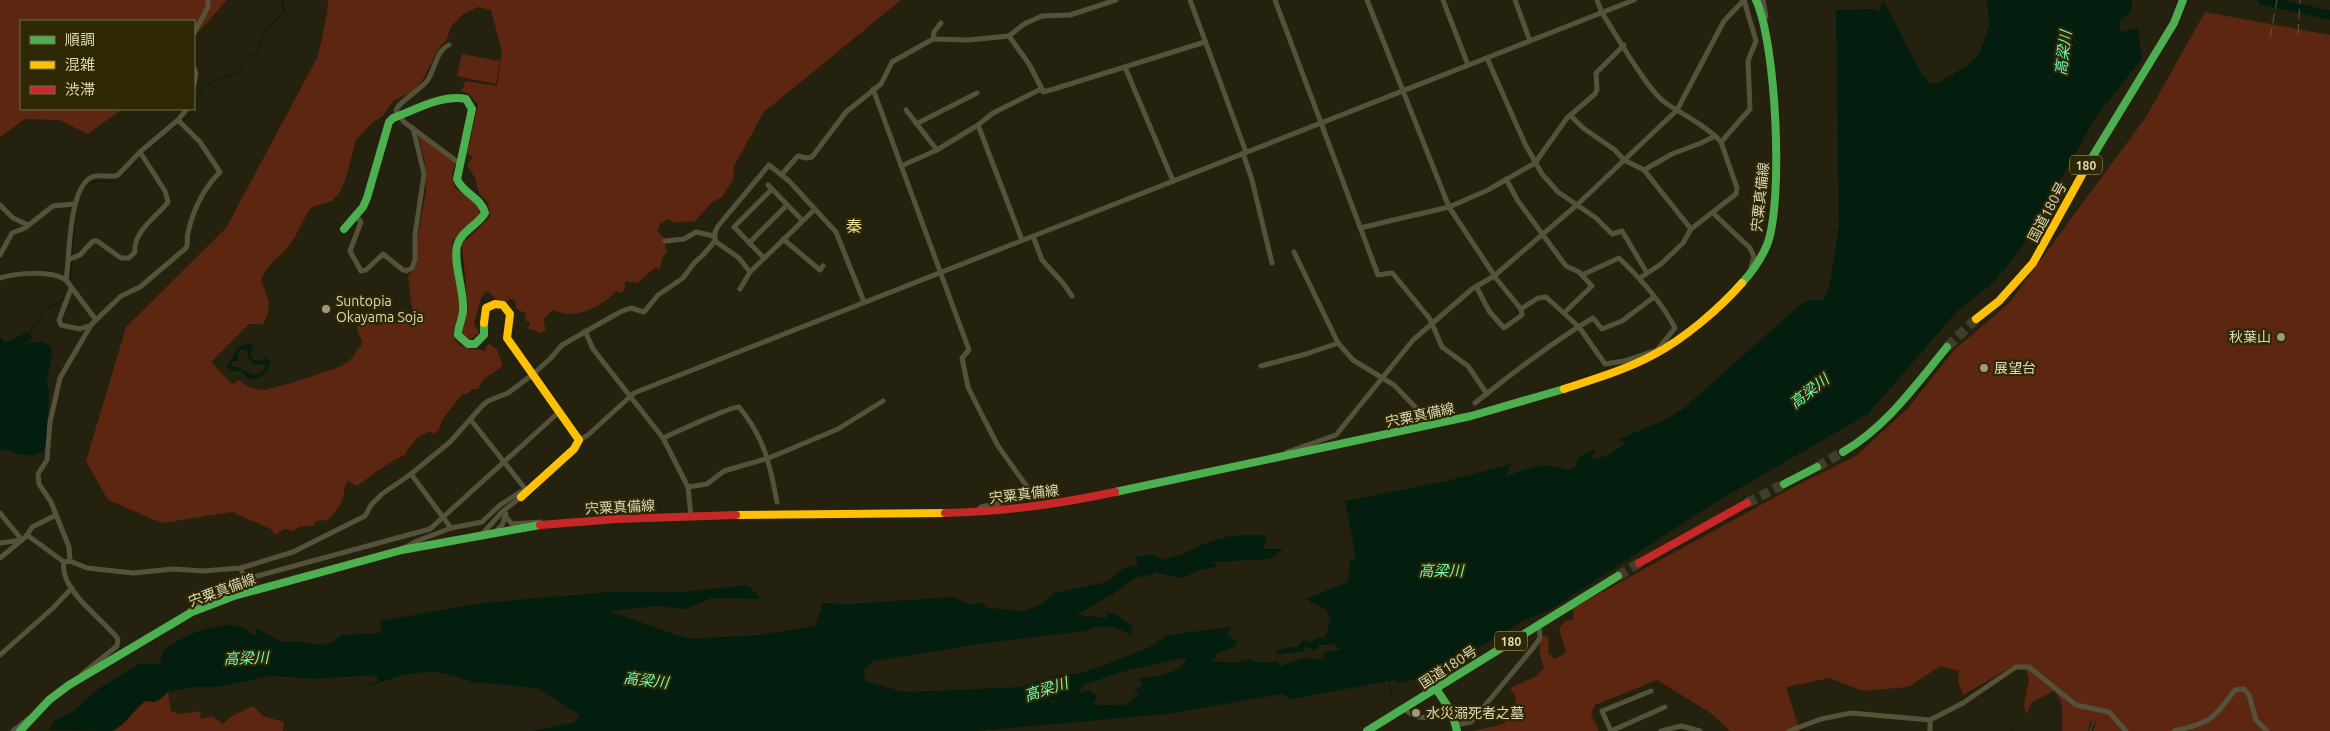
<svg xmlns="http://www.w3.org/2000/svg" width="2330" height="731" viewBox="0 0 2330 731" font-family="Ubuntu,'Noto Sans JP',sans-serif">
	<rect width="100%" height="100%" fill="#24210e"/>
	<!-- green -->
	<g fill="#5c2610">
		<path d="M0,0H227L194,37V21H21V109H122L88,134L59,120L25,119L0,137Z"/>
		<path d="M328,0H901L764,112L734,166L733,180L722,197L712,202L694,222L688,221L674,223L668,219L660,224L657,231L667,240L665,244L667,252L663,256L659,271L656,267L637,283L625,281V289L621,293L616,291C607,302 586,314 571,314C565,314 558,312 552,310L543,320L546,330L541,333L528,328L530,323L525,320L526,314L516,308L515,300L510,299L506,302L495,299L490,293L486,291L480,301L474,323L479,333L471,339L464,336L462,331L468,309L462,244L490,217L488,202L479,194L475,178L467,165L473,157L467,154L478,105L469,94L461,91L466,81L497,86L502,52L491,10L478,7L463,14L451,27L446,41L440,46L422,81L413,91L393,101L383,116L373,122L356,140L345,181L340,192L332,201L312,207C302,219 298,235 288,247C277,260 268,262 261,280C267,295 274,309 263,324H249L211,362L232,384L239,380L250,388L264,390L288,384L342,366L352,358L359,347H361L362,340L358,334L357,326H363L365,314L369,315L375,325L411,321L413,316L408,276L417,265V242L426,191L425,163L418,135L456,163L452,173L454,187L475,202L479,209V216L452,241C452,262 462,293 459,312C458,320 451,330 455,339C460,351 476,348 486,351V346L490,344L497,350L503,366L484,379L478,389H472L467,394H462L442,420L439,430L433,434L430,431L417,438L406,452L407,454C386,463 377,472 357,486L348,481C343,487 345,491 343,498C340,507 333,516 325,522L324,519L315,522L314,526H301L293,531L285,529L275,535L271,529L232,512L162,523L108,500L86,461L126,327L226,228L318,56L327,14Z"/>
		<path d="M2205,12L2330,35V731H2093L2096,722L2091,721L2088,731H2062C2062,717 2065,702 2054,691L2032,702L2026,715L2024,705L2029,679L2024,665H2015L1963,695L1958,681L1959,671L1941,666L1908,687L1863,691L1829,678L1786,687L1800,731H1730L1712,714L1657,680L1595,705L1591,714L1599,731H1473C1501,723 1510,731 1516,697L1510,688L1537,676L1544,667C1540,655 1536,646 1543,636L1549,637L1548,653L1555,659L1566,652L1559,629L1565,621L1573,620V608L1799,484L1856,456L1908,408L1953,351L2009,303L2146,117Z"/>
		<path d="M462,54L500,61L496,84L457,76Z"/>
		<path d="M168,692L171,711L180,714L201,711L200,719L212,716L223,724L232,716L253,706L263,716L284,722L283,731H112C126,725 133,710 145,701C157,701 159,700 168,692Z"/>
	</g>
	<!-- water -->
	<g fill="#031e0e" fill-rule="evenodd">
		<path d="M1883,0L1922,75L1931,84L1940,82L1968,65L1979,54L1989,26L1987,0H2132L2131,12L2120,20V32L2138,28L2142,59L2097,115L2022,247L1993,283L1958,310L1868,414L1714,503L1548,611L1522,621L1437,674L1399,683L1395,680L1291,699L1282,694L1166,714L976,731H532L572,723L577,720L579,715L538,688L472,682L455,676L433,671L402,675L366,687L378,681L377,675L316,679L270,676L217,687H190L168,692L159,700L153,702L145,701C133,710 126,725 112,731L49,730L55,720L73,712L98,689L141,663L158,665L161,660L162,652C176,638 214,623 235,625C241,626 250,633 256,636V628C263,631 276,640 281,641C287,643 295,641 301,642C320,643 325,651 341,635L381,633L380,621L483,603L610,592H682L747,585L762,599L711,598L686,609L657,606L608,611L688,639L759,635L815,626L823,603L850,604L954,597L970,605L982,602L987,608L1024,611L1042,604L1053,593L1107,582L1123,569L1138,565L1136,557L1152,554L1165,560C1186,554 1205,541 1227,537C1239,534 1254,536 1267,535L1263,549H1284L1269,559L1214,562L1218,566L1200,570L1182,578L1156,573L1135,578L1116,592L1076,615L1108,618L1105,612L1117,615L1133,627L1131,635C1114,626 1103,623 1085,631L992,642L873,661L864,671L866,682L904,692L1021,687L1058,675L1083,673L1148,648L1168,635L1231,627L1227,635L1237,641L1236,646L1216,654L1215,659L1211,661L1235,663L1250,659L1253,662H1277L1281,666L1302,658L1323,659V653L1342,649L1332,644L1319,645L1315,651L1305,646L1304,651L1276,655L1277,650L1298,646L1304,639L1310,643L1317,638L1325,637L1330,623L1327,610L1306,599L1348,582L1350,561L1356,557L1345,501L1447,481L1511,464L1506,476C1529,469 1544,459 1567,471L1575,467L1578,458L1591,450H1596L1591,460L1607,456L1627,442L1617,440L1667,419L1684,408L1801,304L1812,300H1824L1830,284L1839,226L1836,10L1873,9L1879,12ZM1187,657C1181,674 1155,677 1139,678L1143,685L1132,691L1140,693L1125,705H1093L1098,694H1092L1090,690L1080,692L1083,685L1121,672Z"/>
		<path d="M0,337C14,357 42,329 53,351L46,384L49,389L47,447C33,462 18,453 0,449Z"/>
		<path d="M250,343L254,350L250,353L252,359L258,361L267,358L271,363C266,376 251,387 241,371H231L227,367L237,348ZM242,349L247,350L248,358L255,365L265,364L266,367L261,373L254,375L237,367H232L231,362L238,361V352Z"/>
	</g>
	<g fill="none" stroke-linecap="round" stroke-linejoin="round">
		<!-- stream -->
		<g stroke="#031e0e" stroke-width="1">
			<path d="M182,122C199,109 193,102 204,89C211,81 227,76 236,74L248,57L256,53L265,31L284,12L282,0"/>
			<path d="M143,153L178,124"/>
			<path d="M85,187L94,181L117,182L140,156"/>
			<path d="M72,255L75,219"/>
			<path d="M70,282L72,261"/>
			<path d="M27,337L45,309L64,300"/>
			<path d="M1389,680L1391,698"/>
			<path d="M2011,731L2018,723"/>
		</g>
		<!-- river -->
		<g stroke="#031e0e" stroke-width="9">
			<path d="M2262,0L2330,15"/>
			<path d="M0,351L27,337"/>
		</g>
		<!-- highway-tunnel -->
		<g stroke="#403d28" stroke-width="10" stroke-dasharray="10 5" stroke-linecap="butt">
			<path d="M1947,347L1976,319"/>
			<path d="M1817,467L1843,452"/>
			<path d="M1747,503L1784,484"/>
			<path d="M1618,576L1639,563"/>
		</g>
		<!-- street -->
		<g stroke="#55523b" stroke-width="5">
			<path d="M1190,0L1246,152"/>
			<path d="M1275,0L1378,275L1392,273L1394,275L1430,319L1442,347L1468,366L1487,394"/>
			<path d="M1367,0L1449,207L1494,275"/>
			<path d="M1443,0L1468,65"/>
			<path d="M1515,0L1530,41"/>
			<path d="M1597,0L1602,13C1616,34 1648,92 1667,104C1686,116 1706,126 1721,142L1750,109L1748,61L1756,41L1744,0"/>
			<path d="M1763,0L1766,17"/>
			<path d="M194,33L208,7V0"/>
			<path d="M1009,36L1024,24L1042,16L1070,15L1116,0"/>
			<path d="M933,39L969,40L1009,36L1029,64L1042,89"/>
			<path d="M449,45C436,50 435,71 427,81C420,90 397,103 396,111L404,122L459,163"/>
			<path d="M1487,58L1525,144L1542,174L1558,192L1596,218L1612,234L1622,231L1647,273"/>
			<path d="M1125,67L1173,181"/>
			<path d="M194,68L196,73L194,85"/>
			<path d="M873,89L969,350L962,358L968,387L981,413L998,446L1028,488L1031,496L981,507L978,510"/>
			<path d="M906,110L937,150"/>
			<path d="M1571,116L1583,128L1615,150L1624,160L1644,170L1691,229"/>
			<path d="M916,124L977,93"/>
			<path d="M978,125L1022,240"/>
			<path d="M1243,153L1252,180L1272,263"/>
			<path d="M901,166L937,150L978,125L993,113L1039,90L1042,89L1043,92L1054,89L1205,42"/>
			<path d="M1644,170L1672,154L1701,143L1715,136"/>
			<path d="M782,174L798,156L806,158L812,157L846,112L881,84L892,62L933,39L934,32L941,23"/>
			<path d="M1506,179L1518,201L1566,266L1579,272L1592,286L1565,312"/>
			<path d="M768,185L802,220"/>
			<path d="M0,205L13,218L28,225"/>
			<path d="M1713,213L1750,248L1754,257L1751,267L1753,271"/>
			<path d="M356,215L361,222L350,251L361,271L366,270L383,254L403,270L406,271L412,268L415,260V235L424,174L413,128"/>
			<path d="M1360,228L1449,207L1488,190L1535,163L1567,118L1595,94L1597,90L1596,73L1624,45"/>
			<path d="M1033,236L1042,260L1063,283L1072,296"/>
			<path d="M783,239L820,270L823,266"/>
			<path d="M665,241L684,239L696,232L714,236"/>
			<path d="M715,241L739,258L750,272"/>
			<path d="M749,243L787,205"/>
			<path d="M1294,252L1338,343L1353,360L1394,385L1423,415"/>
			<path d="M0,255L12,233L25,228L53,206L74,204"/>
			<path d="M764,258L734,227L772,189"/>
			<path d="M70,259L80,255L93,241H97L121,258H129L135,252C133,231 157,217 168,202L165,191L140,152"/>
			<path d="M1582,275L1619,258C1641,279 1661,301 1675,328L1657,350"/>
			<path d="M1494,276L1521,309"/>
			<path d="M0,278C17,273 51,270 66,280L96,320"/>
			<path d="M1640,278L1661,264L1683,243L1691,229L1736,194L1737,188L1721,142"/>
			<path d="M66,280C70,256 68,188 92,177C100,173 110,179 118,175L140,152L178,120L187,109"/>
			<path d="M1476,286L1489,311L1504,328L1522,315L1521,309L1538,298L1546,297L1579,327L1605,364L1624,361L1654,351"/>
			<path d="M71,289L59,320L61,325L80,329L91,325"/>
			<path d="M740,289L750,272L815,209"/>
			<path d="M585,331L593,349L663,438L688,487L691,517"/>
			<path d="M1261,366L1306,354L1338,343"/>
			<path d="M1475,403C1513,373 1551,343 1593,318L1602,329L1622,321L1654,297"/>
			<path d="M470,419L527,491"/>
			<path d="M663,438C674,433 732,406 739,407C764,437 770,464 777,502"/>
			<path d="M579,440L588,435L634,393L1634,0"/>
			<path d="M1287,452L1336,435L1413,340L1472,289L1494,276L1578,204L1677,110L1724,21L1744,0"/>
			<path d="M411,474L451,528"/>
			<path d="M688,487L707,484L724,471L769,458L838,429L883,401"/>
			<path d="M0,513L22,540L0,558"/>
			<path d="M505,516L512,524L540,522"/>
			<path d="M497,530L502,525L506,514"/>
			<path d="M483,533L503,511L521,497"/>
			<path d="M27,535L32,527L56,515"/>
			<path d="M0,543L22,540L27,535L64,562"/>
			<path d="M404,548L417,541L451,528L482,522L500,505L525,489"/>
			<path d="M70,561L69,547L51,502L39,484L38,474L47,460L50,422L60,378L91,325L121,296L140,287L186,248C189,243 186,239 188,233C193,210 204,188 220,172L200,142L178,120"/>
			<path d="M243,578H250L430,529L559,412"/>
			<path d="M190,610L241,584L243,576L241,568"/>
			<path d="M0,655L53,608L72,588"/>
			<path d="M82,674L117,646L118,639C104,620 58,589 64,562L70,561L87,568L133,573L173,569L203,571L241,568L293,552L365,516L371,505L382,494L411,474L450,442L482,406L488,401L508,393L532,375L550,359L562,345L620,312L631,308L644,312L658,295L683,278L694,263L703,255L715,241V232L718,226L769,165L789,181L836,232L864,302"/>
			<path d="M1405,709C1416,723 1437,716 1452,713"/>
			<path d="M1457,725L1471,722L1533,648L1540,638L1539,625"/>
			<path d="M13,731L28,719"/>
			<path d="M1611,731L1602,711L1651,691"/>
			<path d="M1611,731L1665,707"/>
			<path d="M1661,731L1681,726L1700,731"/>
			<path d="M1789,731L1821,719L1851,713L1930,720L1963,703L2016,667H2029L2076,705L2109,712L2126,731"/>
			<path d="M1930,731V720"/>
			<path d="M2174,731C2211,723 2212,720 2235,690L2244,689L2249,695L2256,720L2267,731"/>
		</g>
		<!-- fast -->
		<g stroke="#4caf50" stroke-width="8">
			<path d="M2088,164L2174,23L2183,0"/>
			<path d="M344,229L363,207L367,198L389,122L393,118C415,110 442,94 466,99L472,109L457,179C463,194 481,197 485,213C478,225 460,232 457,246C453,264 465,293 463,312C462,320 458,326 458,335L468,344H475L484,335V323"/>
			<path d="M1742,283C1752,272 1761,259 1767,245C1784,201 1776,43 1756,0"/>
			<path d="M1843,452C1887,426 1915,386 1947,347"/>
			<path d="M1784,484L1817,467"/>
			<path d="M1115,492L1471,416L1564,389"/>
			<path d="M1437,690L1452,713L1457,731"/>
			<path d="M20,731L49,700L69,685L192,612L234,596L402,550L540,525"/>
			<path d="M1367,731L1618,576"/>
		</g>
		<!-- slow -->
		<g stroke="#ffc107" stroke-width="8">
			<path d="M1976,319L1999,301L2033,263L2088,164"/>
			<path d="M484,323L486,308L495,304L503,305L510,314L507,338L579,440L574,449L521,497"/>
			<path d="M1564,389C1594,379 1625,370 1653,355C1684,339 1719,309 1742,283"/>
			<path d="M736,515L945,513"/>
		</g>
		<!-- jam -->
		<g stroke="#c62828" stroke-width="8">
			<path d="M945,513C1002,512 1059,504 1115,492"/>
			<path d="M540,525L617,519L736,515"/>
			<path d="M1639,563L1747,503"/>
		</g>
		<!-- rail -->
		<g stroke="#5a5744" stroke-width="1" stroke-dasharray="10 5" stroke-linecap="butt">
			<path d="M2298,34L2300,0"/>
			<path d="M2270,38L2277,0"/>
			<path d="M2090,731L2094,721"/>
		</g>
	</g>
	<!-- markers -->
	<g fill="#9d997d" stroke="#2e2804" stroke-width="2">
		<circle cx="326" cy="309" r="5"/>
		<circle cx="2281" cy="337" r="5"/>
		<circle cx="1984" cy="368" r="5"/>
		<circle cx="1416" cy="713" r="5"/>
	</g>
	<g text-anchor="middle" dominant-baseline="central" stroke-width="4.5" stroke-linejoin="round" paint-order="stroke">
		<!-- shield labels -->
		<g fill="#2e2804" stroke="#a9a483" stroke-width="1">
			<rect x="2070" y="155.5" width="32" height="19" rx="4"/>
			<rect x="1495" y="631.5" width="32" height="19" rx="4"/>
		</g>
		<g font-size="12" font-weight="bold" fill="#ded9b9">
			<text x="2086" y="165">180</text>
			<text x="1511" y="641">180</text>
		</g>
		<!-- street labels -->
		<g font-size="14" fill="#ded9b9" stroke="#2e2804">
			<text transform="translate(1760 197) rotate(-84)">宍粟真備線</text>
			<text transform="translate(2047 212) rotate(-62)">国道180号</text>
			<text transform="translate(1420 415) rotate(-12)">宍粟真備線</text>
			<text transform="translate(1024 494) rotate(-7)">宍粟真備線</text>
			<text transform="translate(620 507) rotate(-3)">宍粟真備線</text>
			<text transform="translate(222 590) rotate(-20)">宍粟真備線</text>
			<text transform="translate(1448 667) rotate(-33)">国道180号</text>
		</g>
		<!-- poi labels -->
		<g font-size="14" fill="#ded9b9" stroke="#2e2804" text-anchor="start">
			<text x="336" y="301">Suntopia<tspan x="336" dy="16">Okayama Soja</tspan></text>
			<text x="2271" y="337" text-anchor="end">秋葉山</text>
			<text x="1994" y="368">展望台</text>
			<text x="1426" y="713">水災溺死者之墓</text>
		</g>
		<!-- water labels -->
		<g font-size="15" font-style="italic" fill="#6ffdb9" stroke="#2e2804">
			<text transform="translate(2063 53) rotate(-83)">高梁川</text>
			<text transform="translate(1809 391) rotate(-38)">高梁川</text>
			<text x="1441" y="570">高梁川</text>
			<text transform="translate(246 658) rotate(-2)">高梁川</text>
			<text transform="translate(646 680) rotate(7)">高梁川</text>
			<text transform="translate(1046 689) rotate(-18)">高梁川</text>
		</g>
		<!-- quarter labels -->
		<g font-size="16" fill="#ece09d" stroke="#2e2804">
			<text x="854" y="226">秦</text>
		</g>
	</g>
	<!-- legend -->
	<rect x="20" y="20" width="175" height="90" fill="#2e2804" stroke="#746f4c"/>
	<rect x="30" y="36" width="25" height="8" fill="#4caf50" stroke="#746f4c"/>
	<text x="65" y="45" font-size="15" fill="#ded9b9">順調</text>
	<rect x="30" y="61" width="25" height="8" fill="#ffc107" stroke="#746f4c"/>
	<text x="65" y="70" font-size="15" fill="#ded9b9">混雑</text>
	<rect x="30" y="86" width="25" height="8" fill="#c62828" stroke="#746f4c"/>
	<text x="65" y="95" font-size="15" fill="#ded9b9">渋滞</text>
</svg>
